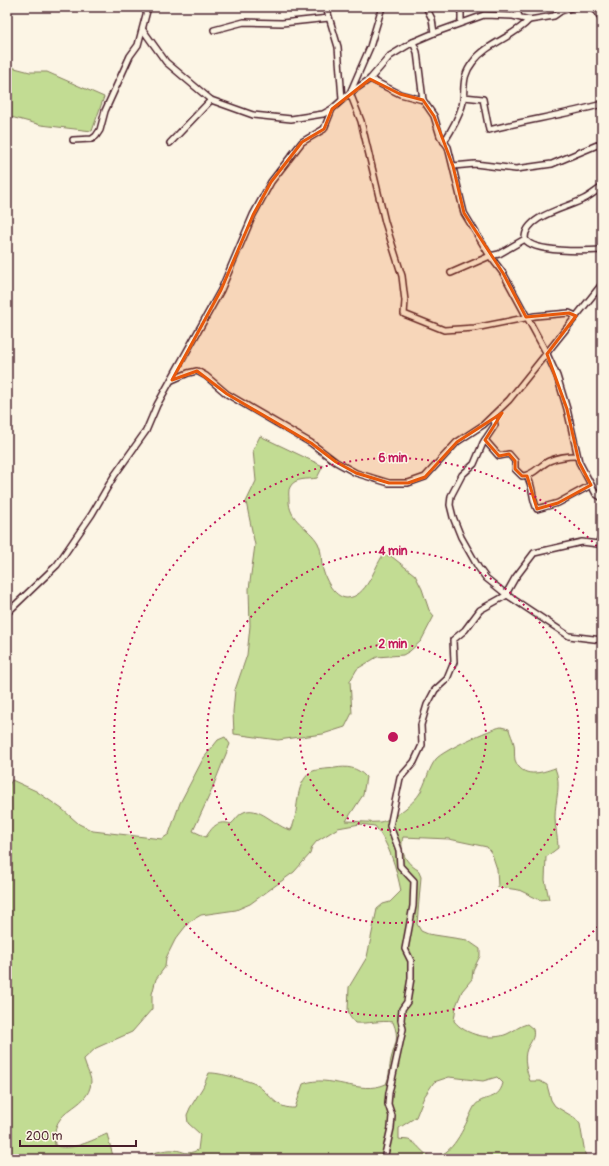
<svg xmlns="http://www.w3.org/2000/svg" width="609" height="1166" viewBox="0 0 609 1166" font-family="Pangolin,sans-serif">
	<rect width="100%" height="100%" fill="#fcf5e5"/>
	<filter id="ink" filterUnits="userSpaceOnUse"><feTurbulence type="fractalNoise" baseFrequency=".025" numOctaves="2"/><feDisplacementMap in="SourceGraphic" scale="8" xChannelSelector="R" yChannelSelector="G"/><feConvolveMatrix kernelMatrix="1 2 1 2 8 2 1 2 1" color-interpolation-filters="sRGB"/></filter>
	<g filter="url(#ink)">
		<!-- green -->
		<g fill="#c2dc93" stroke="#867e5f" fill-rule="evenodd">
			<path d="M7,66L30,72H47L104,97L92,131L41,125L7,116Z"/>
			<path d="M260,436L323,466L317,478C308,480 295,477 290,487C288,490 289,496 289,499C288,521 309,527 318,543C323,553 320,563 324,573C327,583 336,598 347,598C367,597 374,568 383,555L391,556L415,575L422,589L429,610L434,616L421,641L410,651L403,655L377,657L357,669L350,681L352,713L345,727L323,734L278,740L234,734L233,712L235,690L247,655L250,626L249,589L255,545L246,502L256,481L253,450Z"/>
			<path d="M501,727L509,729C510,734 513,739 514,744C515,749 514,755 515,760C522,779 541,773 555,768C562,785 555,800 555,817C555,828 558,838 558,848L546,857L545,880L549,899L540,900L519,890L498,887L497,869L492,854L487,847L449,839L403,837C399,851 406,863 418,870L421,877L417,924L421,931L428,934L467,940L480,949V956L473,970L472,979L462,991L456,1006L454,1021C465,1035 491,1041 507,1034C514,1031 519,1026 527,1024L533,1029C535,1038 531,1041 527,1049C523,1059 527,1072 530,1081H540L547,1085L551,1100L555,1106L575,1118L580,1124L586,1159H140C148,1154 164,1149 174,1150C186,1151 184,1156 198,1150L200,1134L188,1123L187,1115L190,1108L203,1087L209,1073C217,1072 251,1081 257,1085C271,1095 276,1109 295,1108L303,1084C330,1073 359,1096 386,1084C390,1076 389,1068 391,1059C395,1043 400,1039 393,1022C381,1020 368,1024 355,1023L350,1017L348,1010L349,987L367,957L377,909L383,904L390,902L401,891C396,867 390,846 375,826L360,824L338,828L317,841L312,847L310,854L294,872L250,904L236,910L201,915L189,922L175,940L166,958L165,967L156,979L152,994V1009L132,1032L96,1048L84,1059C85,1067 91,1075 91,1082C89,1111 49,1106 55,1145C68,1153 93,1140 107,1134L113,1156L115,1159H7V788L12,780L36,791L62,809L79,824L93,831L162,839L169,834L180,803L203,759L218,740L225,737L230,744L210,794L193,831L206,837C213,826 218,820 231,824C235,821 238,815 242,813C258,803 276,828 291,830C300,813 293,785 311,772C316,769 328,769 335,768C347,766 357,767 366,777L363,795L346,821C357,821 369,823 380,822C393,820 417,802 422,789C427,779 429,768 436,759C444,750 490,729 501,727ZM449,1077L483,1081L497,1077L503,1083C498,1103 482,1094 474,1107C466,1122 455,1154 436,1156C423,1158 421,1146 411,1141C408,1139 402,1140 399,1139V1128L416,1117L424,1097L434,1082Z"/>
		</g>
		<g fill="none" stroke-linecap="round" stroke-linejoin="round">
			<!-- minor casing -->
			<g stroke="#4a1f2b" stroke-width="8">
				<g id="minor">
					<path d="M326,7L338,47L342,99"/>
					<path d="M344,7H345"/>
					<path d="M382,7L370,47L350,93L361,121L385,222L402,276L405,301L404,314L444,330L475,328L535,316L569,313L576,316"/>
					<path d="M426,7L432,19L434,33"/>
					<path d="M461,7V22"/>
					<path d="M516,7L519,17"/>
					<path d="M590,7L597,11L602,21"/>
					<path d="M143,30L166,62L211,100L253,115L291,119L323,114L332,109"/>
					<path d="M214,30L244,22L282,23L329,18"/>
					<path d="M413,42L417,52L423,100L434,116L440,136L448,147L464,213L490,256L503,273L547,354L557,376L567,409L579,462L596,494L602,498"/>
					<path d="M370,79L400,94L423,100"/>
					<path d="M464,97L483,99L489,130C526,120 565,115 602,104"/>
					<path d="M73,140L92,139L96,136L100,130L105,111L130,56L138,45L148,7"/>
					<path d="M444,142C451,131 458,119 462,106C466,89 460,78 473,62C487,43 514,37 529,20"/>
					<path d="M170,143L211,100"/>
					<path d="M453,166L475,164L516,169L552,164L602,143"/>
					<path d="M525,239C533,253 586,251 602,250"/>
					<path d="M451,273L490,256L499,254L525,239C524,216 567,208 584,199C590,196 596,191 602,187"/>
					<path d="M172,380L188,373L197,371L206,376L227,394L311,443L336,462L356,473L389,483H408L425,477L457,442L483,425L509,400L602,284"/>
					<path d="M493,416L495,425L483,443L474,464L462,475L451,496L450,505L453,517L461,537L478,567L486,578L507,595L569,636L602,640"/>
					<path d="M485,440L499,456L509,454L515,461V469L522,476C533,476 540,465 549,461C558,457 568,456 577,456"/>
					<path d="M527,476C534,488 531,497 537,509L558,503L591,485"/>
					<path d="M506,594L515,578L534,553L582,542L598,544L602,535"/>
					<path d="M7,613L57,565L92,514L114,476L146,431L157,405L221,290L253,215L271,182L302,142L324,129L332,109L350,93L370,79L390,56L413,42L434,33L484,15L513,16L529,20L554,16L561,11L574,7"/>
					<path d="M384,1159L391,1128L392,1116L388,1104L389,1093L403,1029L401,1020L402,1009L407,1002L411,978V961L405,949L413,906L414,881L400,866L399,850L390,826L400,778L414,762L422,745L421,725L427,705L435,690L447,679L454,662L453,640L465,630L480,610L507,595"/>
				</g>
			</g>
			<!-- minor -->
			<use href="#minor" stroke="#fcf5e5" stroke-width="5"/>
		</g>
	</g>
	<!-- marked area -->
	<path fill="#e8590c" fill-opacity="0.2" stroke="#e8590c" stroke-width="3" stroke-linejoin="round" d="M370,79L400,94L423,100L434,116L453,166L464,213L503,273L526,317L569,313L576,316L547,354L567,409L579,462L591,485L558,503L537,509L527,476H522L515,469V461L509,454L499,456L485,440L502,413L457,442L425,477L408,483H389L356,473L336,462L311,443L227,394L197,371L172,380L221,290L253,215L271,182L302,142L324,129L332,109Z"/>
	<!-- distance rings -->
	<g fill="none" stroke="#c2185b" stroke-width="2" stroke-dasharray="2 4">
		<circle cx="393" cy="737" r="93"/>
		<circle cx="393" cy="737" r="186"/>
		<path d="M602 922A279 279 0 1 1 602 552"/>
	</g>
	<circle cx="393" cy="737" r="6" fill="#c2185b" stroke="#fcf5e5" stroke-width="2"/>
	<g font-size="12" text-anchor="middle" font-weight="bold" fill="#c2185b" stroke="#fcf5e5" stroke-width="3" stroke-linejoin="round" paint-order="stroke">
		<text x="393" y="462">6 min</text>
		<text x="393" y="555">4 min</text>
		<text x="393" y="648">2 min</text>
	</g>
	<!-- margin -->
	<rect width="609" height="1166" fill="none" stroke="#fcf5e5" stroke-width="24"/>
	<rect x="12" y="12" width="585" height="1142" fill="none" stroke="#4a1f2b" stroke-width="1.5" filter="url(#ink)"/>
	<!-- scale -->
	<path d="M20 1140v6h116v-6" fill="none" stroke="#4a1f2b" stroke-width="2"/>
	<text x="26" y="1140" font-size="12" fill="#4a1f2b" stroke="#fcf5e5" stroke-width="3" paint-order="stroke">200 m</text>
</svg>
